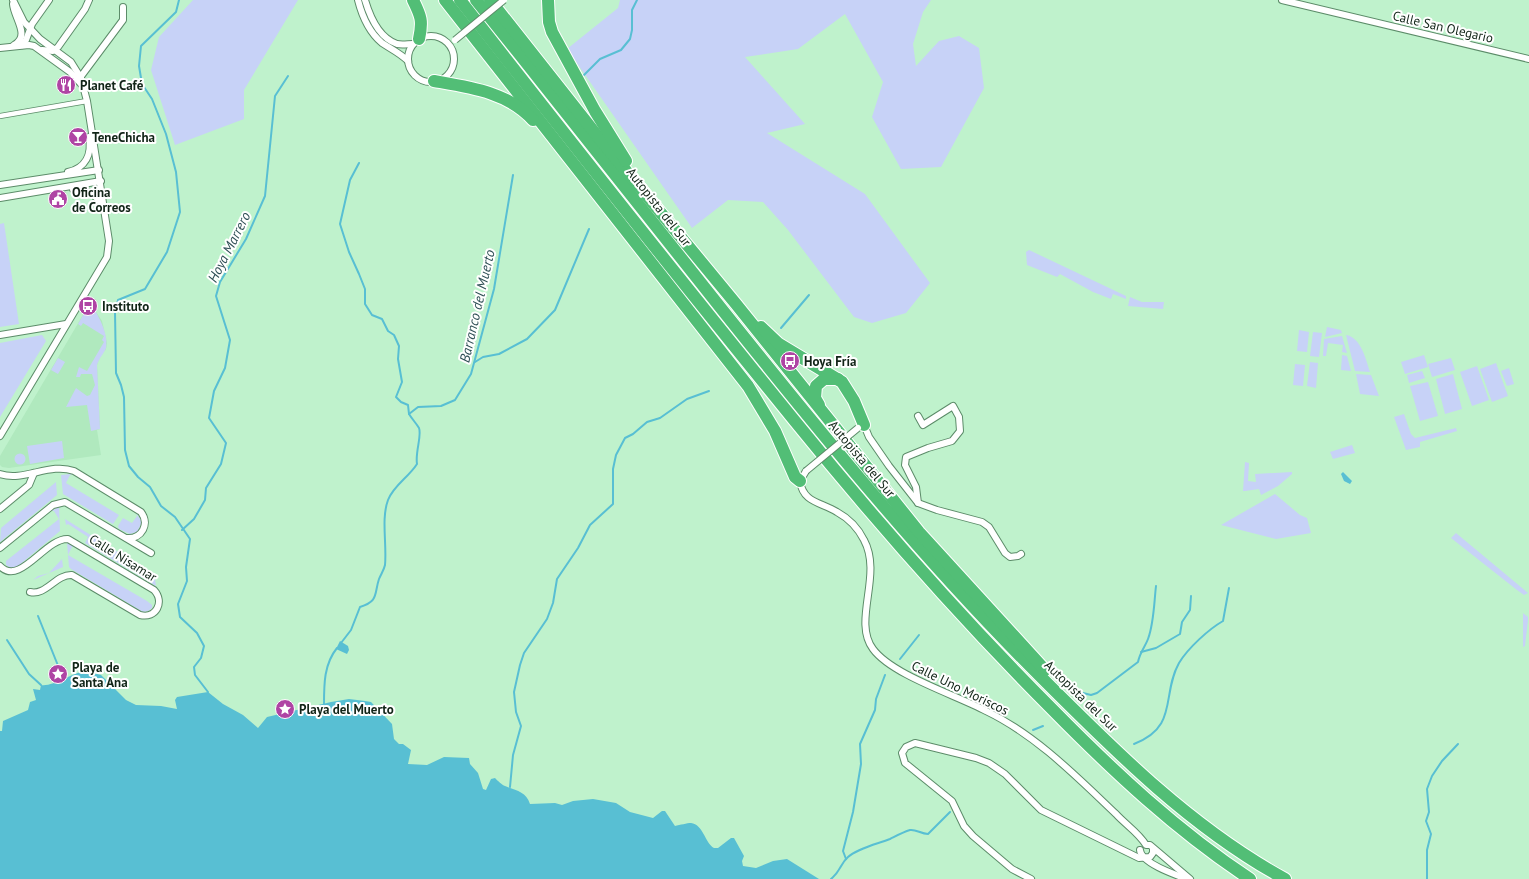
<svg xmlns="http://www.w3.org/2000/svg" width="1529" height="879" viewBox="0 0 1529 879" font-family="'PT Sans',sans-serif">
	<rect width="100%" height="100%" fill="#bff2cc"/>
	<!-- built -->
	<path fill="#b0e9be" d="M90,303L102,321L107,343L106,349L100,356L97,365L100,429L97,430L101,455L9,468L2,467L0,465V456Z"/>
	<!-- green -->
	<g fill="#c7d2f7">
		<path d="M193,0H298L244,90V119L175,145L151,70L159,37Z"/>
		<path d="M620,0H931L923,12L913,44L916,66L939,41L959,36L979,48L984,88L941,167L901,169L872,117L883,82L845,14L798,49L745,57L805,124L767,133L865,194L930,283L906,313L872,323L854,317L788,230L763,202L728,200L692,228L567,49L618,8Z"/>
		<path d="M4,223L19,324L0,327V224Z"/>
		<path d="M1029,250L1126,296V299L1113,294L1111,299L1093,292L1060,274L1057,277L1027,265L1026,252Z"/>
		<path d="M1130,297L1142,302H1164L1163,309L1128,306Z"/>
		<path d="M90,303C98,314 109,334 106,348C105,352 99,358 97,365L100,429L91,431L87,405L66,407L76,388L87,396L90,395L95,385L92,374H81L80,377H76L79,367L87,371L104,342L102,340L104,336L83,323L81,326L78,324Z"/>
		<path d="M1327,327L1341,330L1342,333L1325,337Z"/>
		<path d="M1299,330L1309,332L1307,352L1297,351Z"/>
		<path d="M1313,332L1322,333L1319,357L1310,356Z"/>
		<path d="M42,335L46,341L0,417V343Z"/>
		<path d="M1346,335C1361,337 1366,360 1370,372L1355,371Z"/>
		<path d="M1342,336L1347,353L1342,352L1343,345L1328,343L1326,356H1323L1324,339Z"/>
		<path d="M1342,355L1347,356L1351,371L1341,370Z"/>
		<path d="M1424,355L1428,367L1405,374L1401,362Z"/>
		<path d="M58,358L65,362L58,374L51,370Z"/>
		<path d="M1451,358L1455,370L1432,377L1428,364Z"/>
		<path d="M1310,362L1318,363L1316,388L1307,386Z"/>
		<path d="M1496,363L1508,396L1492,402L1480,369Z"/>
		<path d="M1295,364L1305,365L1303,386L1293,385Z"/>
		<path d="M1477,366L1489,400L1472,406L1460,372Z"/>
		<path d="M1509,368L1514,384L1507,386L1501,371Z"/>
		<path d="M1422,371L1425,378L1409,383L1407,375Z"/>
		<path d="M1356,374L1371,375L1379,396L1360,394Z"/>
		<path d="M1453,374L1462,409L1445,414L1436,379Z"/>
		<path d="M1428,382L1438,416L1420,421L1410,386Z"/>
		<path d="M1404,414L1411,434L1415,438L1456,428L1457,431L1420,442V447L1406,450L1394,417Z"/>
		<path d="M62,441L64,458L30,464L27,446Z"/>
		<path d="M1352,445L1355,453L1333,459L1330,452Z"/>
		<circle cx="20" cy="459" r="5.5"/>
		<path d="M1245,462L1249,463L1248,481L1256,482L1255,474L1292,472V474L1278,486L1261,495L1259,489L1245,491H1243Z"/>
		<path d="M71,474H73L70,475L66,483L119,515L113,524L63,494L61,475Z"/>
		<path d="M56,482L57,495L0,542L1,528Z"/>
		<path d="M1275,494L1300,515L1307,518L1311,533L1276,539L1221,525Z"/>
		<path d="M59,507L60,531L17,567L11,568L6,565V561L59,519L54,511H51Z"/>
		<path d="M136,513L142,522L137,532L130,534L119,529L118,526L123,518L132,523L137,516Z"/>
		<path d="M65,519L150,572L155,579L156,586L85,543L88,537L68,524L66,525Z"/>
		<path d="M1456,533L1528,593L1524,595L1517,590L1451,538Z"/>
		<path d="M67,543L75,546L72,547L68,555L147,601L152,605V608L148,611L143,612L71,569L69,567Z"/>
		<path d="M62,559L63,567L33,580L38,576L49,573Z"/>
		<path d="M1523,613L1528,617V620L1525,646L1523,647Z"/>
	</g>
	<!-- water -->
	<g fill="#58bfd3">
		<path d="M1343,472L1352,481L1350,484L1344,481L1341,474Z"/>
		<path d="M340,641L348,646L349,650L347,654L336,649Z"/>
		<path d="M85,671L101,675L126,700L136,705L161,706L177,709L175,700L177,697L208,692L223,704L243,715L258,728L267,717L331,702L349,699L365,701L371,702L392,724L394,739L399,744H403L411,750L408,764L427,765L444,757L469,758L470,764L478,773L483,789L486,790L491,779L495,778C498,781 502,785 505,786C516,791 526,791 530,804L555,803L562,805L573,801L593,799L616,803L630,812L653,818L662,811H665L675,826C680,825 687,823 691,823C703,824 705,843 714,848H718L731,838H734L744,856L742,861L743,866L756,868L773,861L787,859L819,879H0V731H2L3,721L28,710L30,702L36,700L33,689L40,690L41,685C53,687 72,673 85,671Z"/>
	</g>
	<g fill="none" stroke-linecap="round" stroke-linejoin="round">
		<!-- stream -->
		<g stroke="#58bfd3" stroke-width="2">
			<path d="M179,0L176,12L141,46L139,66L142,84L152,99L166,134L176,172L180,212L167,252L145,289L118,300L115,312L116,373L121,385L124,397L125,450L129,466L138,477L150,487L161,506L175,517L190,539L186,567L187,581L178,604L180,617L197,633L204,646L201,658L194,667L195,675L208,692"/>
			<path d="M584,75L600,59L621,50L630,39L632,30V10L637,0"/>
			<path d="M359,163L350,180L340,224L349,252L359,274L365,289V304L372,315L382,319L388,331L394,335L399,346L398,359L402,382L396,397L401,402L408,405L409,414"/>
			<path d="M781,328L809,295"/>
			<path d="M475,362L483,357L499,354L527,339L555,310L589,229"/>
			<path d="M182,530L194,519L205,500L206,488L221,464L226,443L209,418L214,391L225,368L230,340L216,296L220,282L246,239L265,196L275,96L288,76"/>
			<path d="M38,616L63,678"/>
			<path d="M7,640L29,674L41,685"/>
			<path d="M341,643L351,630L360,607C379,601 374,594 379,579C381,574 384,570 385,565C387,544 381,519 388,500C394,485 408,478 417,464C415,452 422,436 419,428C416,423 412,419 409,414L418,407L441,406L455,400L471,374L494,289L513,175"/>
			<path d="M1141,652L1156,648L1180,634L1182,622L1190,610L1191,596"/>
			<path d="M900,659L919,635"/>
			<path d="M1083,693L1091,695L1097,693L1138,662C1140,652 1145,647 1148,639C1154,623 1154,603 1156,586"/>
			<path d="M324,704C324,684 324,664 337,648"/>
			<path d="M1033,730L1043,726"/>
			<path d="M1134,744C1179,727 1161,695 1179,663C1188,648 1209,629 1223,621L1229,588"/>
			<path d="M510,787L513,755L521,726L516,712L514,692L520,665L524,653L547,619L553,603L557,579L578,548L590,525L613,504V469L616,455L625,438L633,434L647,422L660,418L687,399L709,391"/>
			<path d="M846,859L843,851L853,812L861,764L860,744L875,710L876,699L885,675"/>
			<path d="M831,879C841,871 840,864 848,857C858,848 877,844 890,839C896,836 903,832 910,830C916,829 921,834 928,834L950,812"/>
			<path d="M1427,879V850L1431,834L1426,821L1429,812L1427,789L1432,776L1442,761L1458,744"/>
		</g>
		<!-- pedestrian casing -->
		<g stroke="#5c8c69" stroke-width="6">
			<path id="pedestrian" d="M0,116L87,101"/>
		</g>
		<!-- minor casing -->
		<g stroke="#5c8c69" stroke-width="8">
			<g id="minor">
				<path d="M358,0C362,16 369,32 382,43C391,49 400,53 408,61"/>
				<path d="M365,0C370,17 379,38 397,44C402,45 408,44 413,44"/>
				<path d="M1282,0L1529,59"/>
				<path d="M13,4C14,18 31,36 14,45"/>
				<circle cx="431" cy="59" r="23"/>
				<path d="M22,45L26,40L32,24L49,0"/>
				<path d="M0,48L29,45L34,46L70,72L82,85"/>
				<path d="M42,50L53,51L58,47L85,9L89,0"/>
				<path d="M79,79L123,20V7"/>
				<path d="M68,172C86,168 92,154 89,137"/>
				<path d="M0,185L99,170"/>
				<path d="M73,189C89,188 95,195 104,207"/>
				<path d="M0,198L101,181"/>
				<path d="M0,335L66,324"/>
				<path d="M862,426L864,425L869,437L889,466L918,503L937,510L982,522L989,527L1005,553L1010,557L1018,556L1021,554"/>
				<path d="M0,436L107,257L109,241L87,101L81,78L71,62L40,39L24,22L13,0"/>
				<path d="M806,471L800,481C803,503 821,502 837,512C848,518 858,528 864,540C883,575 852,621 873,649C892,675 956,695 986,711C1036,735 1077,777 1116,814C1125,824 1139,833 1146,845H1150L1190,879"/>
				<path d="M0,474C24,482 50,462 74,471L141,512C150,524 142,539 127,538"/>
				<path d="M918,503L916,487L905,465L906,457L928,448L952,441L960,431L959,417L953,406L923,425L918,416"/>
				<path d="M0,509L29,485L34,473"/>
				<path d="M0,548L53,505L65,502L151,553"/>
				<path d="M0,566C20,587 45,538 68,539L154,590C165,602 156,619 140,615L72,575C56,574 46,596 30,592"/>
				<path d="M1140,850C1141,863 1176,875 1187,879"/>
				<path d="M1031,879L1012,869L973,836L964,826L952,801L905,763L902,753L906,747L915,743L976,758L989,763L1005,774L1041,810L1139,858L1150,857L1153,853V849"/>
			</g>
		</g>
		<!-- motorway casing -->
		<g stroke="#fff" stroke-width="14">
			<g id="motorway">
				<path d="M413,0C421,16 423,21 419,39"/>
				<path d="M445,0L748,386L775,431L795,477L800,481"/>
				<path d="M460,0C570,141 681,281 794,420C875,520 960,617 1052,709C1113,771 1177,831 1250,879"/>
				<path d="M476,0C558,102 639,205 720,307C823,436 927,564 1044,680C1117,753 1193,829 1285,879"/>
				<path d="M490,0L599,138L736,304L919,532L1045,670"/>
				<path d="M548,0L549,22L552,32L595,111L626,161"/>
				<path d="M434,81C469,87 508,92 533,120"/>
				<path d="M761,327L779,344L842,382L854,401L864,425"/>
				<path d="M819,405L815,398L816,386L824,379H838"/>
			</g>
		</g>
		<!-- pedestrian -->
		<use href="#pedestrian" stroke="#fff" stroke-width="4.5"/>
		<!-- minor -->
		<use href="#minor" stroke="#fff" stroke-width="6"/>
		<!-- motorway -->
		<use href="#motorway" stroke="#52be76" stroke-width="12"/>
		<!-- minor-bridge casing -->
		<g stroke="#5c8c69" stroke-width="8" stroke-linecap="butt">
			<g id="minor-bridge">
				<path d="M455,40L504,0"/>
				<path d="M806,471L858,428"/>
			</g>
		</g>
		<!-- minor-bridge -->
		<use href="#minor-bridge" stroke="#fff" stroke-width="6"/>
	</g>
	<!-- icons -->
	<defs>
		<g id="restaurant-disc" transform="scale(1)"><circle r="9.5" fill="#af44a4" stroke="#fff"/><path d="M-5-6h1v4h1v-4h1v4h1v-4h1v5L-1.5 .5V6h-2V.5L-5-1ZM5-6V6H3V1.5H1.5Q1.5-4 5-6Z" fill="#fff"/></g>
		<g id="bar-disc" transform="scale(1)"><circle r="9.5" fill="#af44a4" stroke="#fff"/><path d="M-6-5H6L.8 .8V4.5H3.5V6h-7V4.5H-.8V.8Z" fill="#fff"/></g>
		<g id="civic-disc" transform="scale(1)"><circle r="9.5" fill="#af44a4" stroke="#fff"/><path d="M-.6-6.5H3V-4.5H.6V-3L4-1V1h2V6H-6V1h2V-1L-.6-3ZM-1.2 2.5V6h2.4V2.5Z" fill="#fff"/></g>
		<g id="bus-disc" transform="scale(1)"><circle r="9.5" fill="#af44a4" stroke="#fff"/><path d="M-5-6H5V4H4V6H2V4H-2V6H-4V4H-5ZM-3.5-4V0h7V-4ZM-3.5 1.2v1.5H-2V1.2ZM2 1.2v1.5H3.5V1.2Z" fill="#fff"/></g>
		<g id="sight-disc" transform="scale(1)"><circle r="9.5" fill="#af44a4" stroke="#fff"/><path d="M0-6L1.8-2.2L6-1.7L2.9 1.2L3.7 5.4L0 3.3L-3.7 5.4L-2.9 1.2L-6-1.7L-1.8-2.2Z" fill="#fff"/></g>
	</defs>
	<g fill-rule="evenodd">
		<use href="#restaurant-disc" x="66" y="85"/>
		<use href="#bar-disc" x="78" y="137"/>
		<use href="#civic-disc" x="58" y="199"/>
		<use href="#bus-disc" x="88" y="306"/>
		<use href="#bus-disc" x="790" y="361"/>
		<use href="#sight-disc" x="58" y="674"/>
		<use href="#sight-disc" x="285" y="709"/>
	</g>
	<g text-anchor="middle" dominant-baseline="central" stroke-width="4" stroke-linejoin="round" paint-order="stroke">
		<!-- street labels -->
		<g font-size="13" fill="#112417" stroke="#fff">
			<text transform="translate(1443 27) rotate(13)">Calle San Olegario</text>
			<text transform="translate(659 207) rotate(52)">Autopista del Sur</text>
			<text transform="translate(862 459) rotate(50)">Autopista del Sur</text>
			<text transform="translate(123 558) rotate(32)">Calle Nisamar</text>
			<text transform="translate(960 688) rotate(26)">Calle Uno Moriscos</text>
			<text transform="translate(1081 696) rotate(44)">Autopista del Sur</text>
		</g>
		<!-- poi labels -->
		<g font-size="13" font-weight="bold" fill="#112417" stroke="#fff" text-anchor="start">
			<text x="80" y="85">Planet Café</text>
			<text x="92" y="137">TeneChicha</text>
			<text x="72" y="192">Oficina<tspan x="72" dy="15">de Correos</tspan></text>
			<text x="102" y="306">Instituto</text>
			<text x="804" y="361">Hoya Fría</text>
			<text x="72" y="667">Playa de<tspan x="72" dy="15">Santa Ana</tspan></text>
			<text x="299" y="709">Playa del Muerto</text>
		</g>
		<!-- water labels -->
		<g font-size="14" font-style="italic" fill="#2f4f55" stroke="#fff">
			<text transform="translate(229 247) rotate(-63)">Hoya Marrero</text>
			<text transform="translate(477 306) rotate(-77)">Barranco del Muerto</text>
		</g>
	</g>
</svg>
